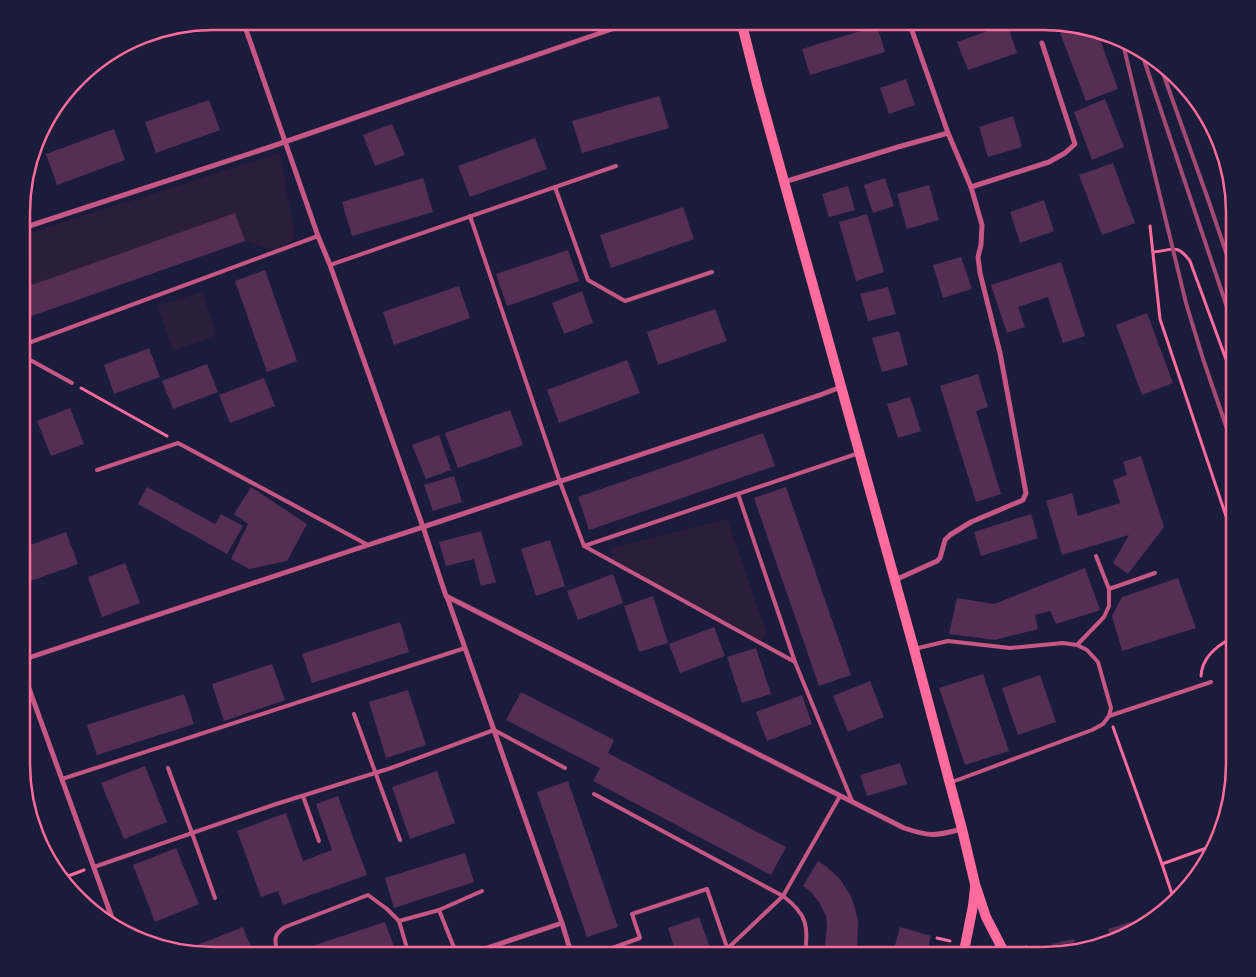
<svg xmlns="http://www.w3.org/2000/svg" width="1256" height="977" viewBox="0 0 1256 977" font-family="Georgia,serif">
	<rect width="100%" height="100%" fill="#1b1b3a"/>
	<!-- green -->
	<g fill="#2a1e3b">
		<path d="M280,153L295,238L275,251L245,241L235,214L23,288V235Z"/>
		<path d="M202,292L217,335L173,351L158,306Z"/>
		<path d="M727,519L767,634L760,643L613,562L611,548Z"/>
	</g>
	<!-- building -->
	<g fill="#542f53">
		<path d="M927,22H943L929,27Z"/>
		<path d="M1056,22L1097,31L1118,89L1086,101Z"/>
		<path d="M1007,24L1017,53L968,70L957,42Z"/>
		<path d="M182,26L154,39L151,32Z"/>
		<path d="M877,26L885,52L810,75L802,49Z"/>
		<path d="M906,79L915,105L889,114L880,88Z"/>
		<path d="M659,96L669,128L582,153L572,121Z"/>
		<path d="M1105,99L1124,147L1092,160L1074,112Z"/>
		<path d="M209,100L220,130L156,153L145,122Z"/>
		<path d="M1013,116L1022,147L988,157L979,127Z"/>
		<path d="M392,124L405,155L375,166L363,135Z"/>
		<path d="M114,129L125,160L57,185L46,154Z"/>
		<path d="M535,138L547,169L470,197L458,166Z"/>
		<path d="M1113,163L1135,223L1102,235L1079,175Z"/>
		<path d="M423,178L433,212L352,236L342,202Z"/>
		<path d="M885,178L894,206L873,213L864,185Z"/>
		<path d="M24,184L29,197L23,199V188Z"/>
		<path d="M929,185L939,220L907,229L897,194Z"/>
		<path d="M848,186L855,210L829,217L822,194Z"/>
		<path d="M1044,200L1054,231L1020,243L1010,212Z"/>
		<path d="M683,207L694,239L611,268L600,235Z"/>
		<path d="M235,213L245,241L23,319V288Z"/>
		<path d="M867,214L884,272L856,281L839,222Z"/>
		<path d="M568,250L579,281L507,306L496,274Z"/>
		<path d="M961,257L972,289L943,298L933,265Z"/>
		<path d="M1061,262L1085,336L1063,343L1048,297L1018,307L1025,327L1007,333L991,285Z"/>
		<path d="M265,270L297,361L267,372L235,281Z"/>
		<path d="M459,286L470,318L394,345L383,312Z"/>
		<path d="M888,287L896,314L868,321L860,294Z"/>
		<path d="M582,291L593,323L564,334L552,303Z"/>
		<path d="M715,309L727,341L658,365L647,332Z"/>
		<path d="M1147,313L1173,383L1142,395L1116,325Z"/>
		<path d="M899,331L908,365L882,372L872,338Z"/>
		<path d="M149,348L160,377L114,394L104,365Z"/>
		<path d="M627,360L640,393L559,423L547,390Z"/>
		<path d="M207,364L218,392L173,409L162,381Z"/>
		<path d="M978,374L988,407L976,411L1001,494L976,502L940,386Z"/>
		<path d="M264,378L275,406L230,423L219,395Z"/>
		<path d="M910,397L921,431L898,438L887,404Z"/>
		<path d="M70,408L84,444L51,456L37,421Z"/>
		<path d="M510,410L523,445L458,468L445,433Z"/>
		<path d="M763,433L775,466L589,530L578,497Z"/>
		<path d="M439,435L451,470L426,479L412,445Z"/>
		<path d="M1141,456L1164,527L1128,574L1113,563L1129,535L1062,555L1046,501L1072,493L1078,516L1120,503L1113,480L1127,475L1123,462Z"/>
		<path d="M454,476L462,502L433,511L424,485Z"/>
		<path d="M147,487L215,524L221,514L243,526L227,554L138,504Z"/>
		<path d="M251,487L307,524L287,561L249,569L231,559L248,524L234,514Z"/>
		<path d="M786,487L851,675L819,686L754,498Z"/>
		<path d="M1031,514L1038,538L981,556L974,532Z"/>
		<path d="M481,531L496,582L481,586L474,559L446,566L439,542Z"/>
		<path d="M66,532L78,564L28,582L22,567V548Z"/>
		<path d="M550,540L565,586L536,596L521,549Z"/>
		<path d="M125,563L140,603L102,617L88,577Z"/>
		<path d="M1085,568L1100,610L1056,624L1050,611L1035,615L1038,629L995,640L949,634L957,598L994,604Z"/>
		<path d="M613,574L623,603L578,620L567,591Z"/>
		<path d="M1178,578L1196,628L1122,651L1112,616L1122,597Z"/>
		<path d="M653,596L668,643L639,652L624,606Z"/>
		<path d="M400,622L409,652L312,683L302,654Z"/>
		<path d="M714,627L725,656L680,673L669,644Z"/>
		<path d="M756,648L771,694L742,703L727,657Z"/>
		<path d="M272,664L285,700L224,721L212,684Z"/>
		<path d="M983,674L1009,751L965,765L939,688Z"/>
		<path d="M1040,675L1056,722L1018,735L1002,688Z"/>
		<path d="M870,681L884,717L848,732L833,696Z"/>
		<path d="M408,690L426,745L386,758L369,702Z"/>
		<path d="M521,692L614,740L608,753L786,847L771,875L593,781L600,768L506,720Z"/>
		<path d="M184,694L194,724L97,755L87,725Z"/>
		<path d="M802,695L812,724L767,741L756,712Z"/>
		<path d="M900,763L907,784L867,796L860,775Z"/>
		<path d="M145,766L167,822L124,839L101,783Z"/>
		<path d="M437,771L455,823L410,839L392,787Z"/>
		<path d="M568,781L618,927L587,937L537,792Z"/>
		<path d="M338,796L367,875L283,905L278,891L261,897L237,831L286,813L303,861L332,850L316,804Z"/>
		<path d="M176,848L199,904L155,922L133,865Z"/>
		<path d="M465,853L474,882L394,908L385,878Z"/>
		<path d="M1206,860L1200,869L1198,863Z"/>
		<path d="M818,861L827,867L839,878L850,894L853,902L858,920L857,956H824L827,926L826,916L819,902L811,892L803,886Z"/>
		<path d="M699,917L713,956H677L668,928Z"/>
		<path d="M385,922L397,955H288V954Z"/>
		<path d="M1130,922L1133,929L1116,941L1113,942L1108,929Z"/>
		<path d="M243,927L254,955H201L182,951Z"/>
		<path d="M900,927L931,936L926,956H892Z"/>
		<path d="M1074,939L1077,949L1054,953L1052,944Z"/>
	</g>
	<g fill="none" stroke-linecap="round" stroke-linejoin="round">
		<!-- path -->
		<g stroke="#ff6b9d" stroke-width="3">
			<path d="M1150,226L1160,319L1234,540"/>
			<path d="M1153,252C1172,251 1176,242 1190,261L1235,384"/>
			<path d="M81,388L167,436"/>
			<path d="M1234,638H1232L1234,645"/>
			<path d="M1201,676C1202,657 1216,646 1232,638"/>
			<path d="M1113,727L1162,864L1215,845"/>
			<path d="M1162,864L1174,900"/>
			<path d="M63,878L84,870"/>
			<path d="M937,938L950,941"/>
			<path d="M1026,947L1028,956"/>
			<path d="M1020,952L1028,953"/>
		</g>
		<!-- service -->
		<g stroke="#c65784" stroke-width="4">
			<path d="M555,187L588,280L625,301L712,272"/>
			<path d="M470,216L560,482L584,546L795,662"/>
			<path d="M330,265L616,166"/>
			<path d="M23,345L318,236"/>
			<path d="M23,356L72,383"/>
			<path d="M97,470L178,443L368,545"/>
			<path d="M738,494L795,662L852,801"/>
			<path d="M584,546L859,453"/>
			<path d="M1096,556L1109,589"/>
			<path d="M1077,645L1104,617L1109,606V589L1155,573"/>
			<path d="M914,649L948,641L1010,648L1063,643L1077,645L1087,650L1098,662L1111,708L1109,716L1103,724L1092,730L952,782"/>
			<path d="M354,714L400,840"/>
			<path d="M1109,716L1211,682"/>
			<path d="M168,768L192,833L215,898"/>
			<path d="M62,779L465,648"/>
			<path d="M594,794L783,896C808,915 808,925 805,956"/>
			<path d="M303,796L319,841"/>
			<path d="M94,867L273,805L391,768L494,730L565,768"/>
			<path d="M439,910L457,955"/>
			<path d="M399,921L409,955"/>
			<path d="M727,949L783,896L840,796"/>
			<path d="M604,951L640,938L632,914L707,889L730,956"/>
			<path d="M278,955C275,942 272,935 285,927L368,895L387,909L399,921L439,910L482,891"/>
		</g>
		<!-- minor -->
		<g stroke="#c65784" stroke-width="5">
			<path d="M243,21L318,236L330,265L423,527L446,596L904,828C930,837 936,836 962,829"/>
			<path d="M743,29L765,22"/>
			<path d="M784,182L898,147L948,133"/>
			<path d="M971,187L1049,162L1065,153L1075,144L1042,43"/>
			<path d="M23,228L270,147L635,21"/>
			<path d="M895,580L937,561L940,558L945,540L950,535L971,522L1023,500L1026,493L1000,353L980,273L978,257L981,245L982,225L971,187L948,133L909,22"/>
			<path d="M447,597L562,923L572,956"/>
			<path d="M22,660L368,545L423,527L820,395L841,387"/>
			<path d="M22,669L115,926"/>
			<path d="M466,955L562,923"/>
		</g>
		<!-- secondary -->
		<g stroke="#ff6b9d" stroke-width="10">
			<path d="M741,21L758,88L914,649L962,829L975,884L986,917L1003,950L1009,956"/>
			<path d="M963,956L973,906L975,888"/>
		</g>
		<!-- rail -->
		<g stroke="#a44b75" stroke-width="4">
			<path d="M1122,40L1186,303L1203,359L1235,452"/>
			<path d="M1141,51L1235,331"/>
			<path d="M1159,62L1209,202L1235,279"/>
		</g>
	</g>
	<!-- crop -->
	<path d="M0 0H1256V977H0ZM213 30H1043A183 183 0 0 1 1226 213V764A183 183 0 0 1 1043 947H213A183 183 0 0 1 30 764V213A183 183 0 0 1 213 30Z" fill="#1b1b3a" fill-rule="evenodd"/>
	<path fill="none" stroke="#ff6b9d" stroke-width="2.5" d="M213 30H1043A183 183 0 0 1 1226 213V764A183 183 0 0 1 1043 947H213A183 183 0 0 1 30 764V213A183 183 0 0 1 213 30Z"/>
</svg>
